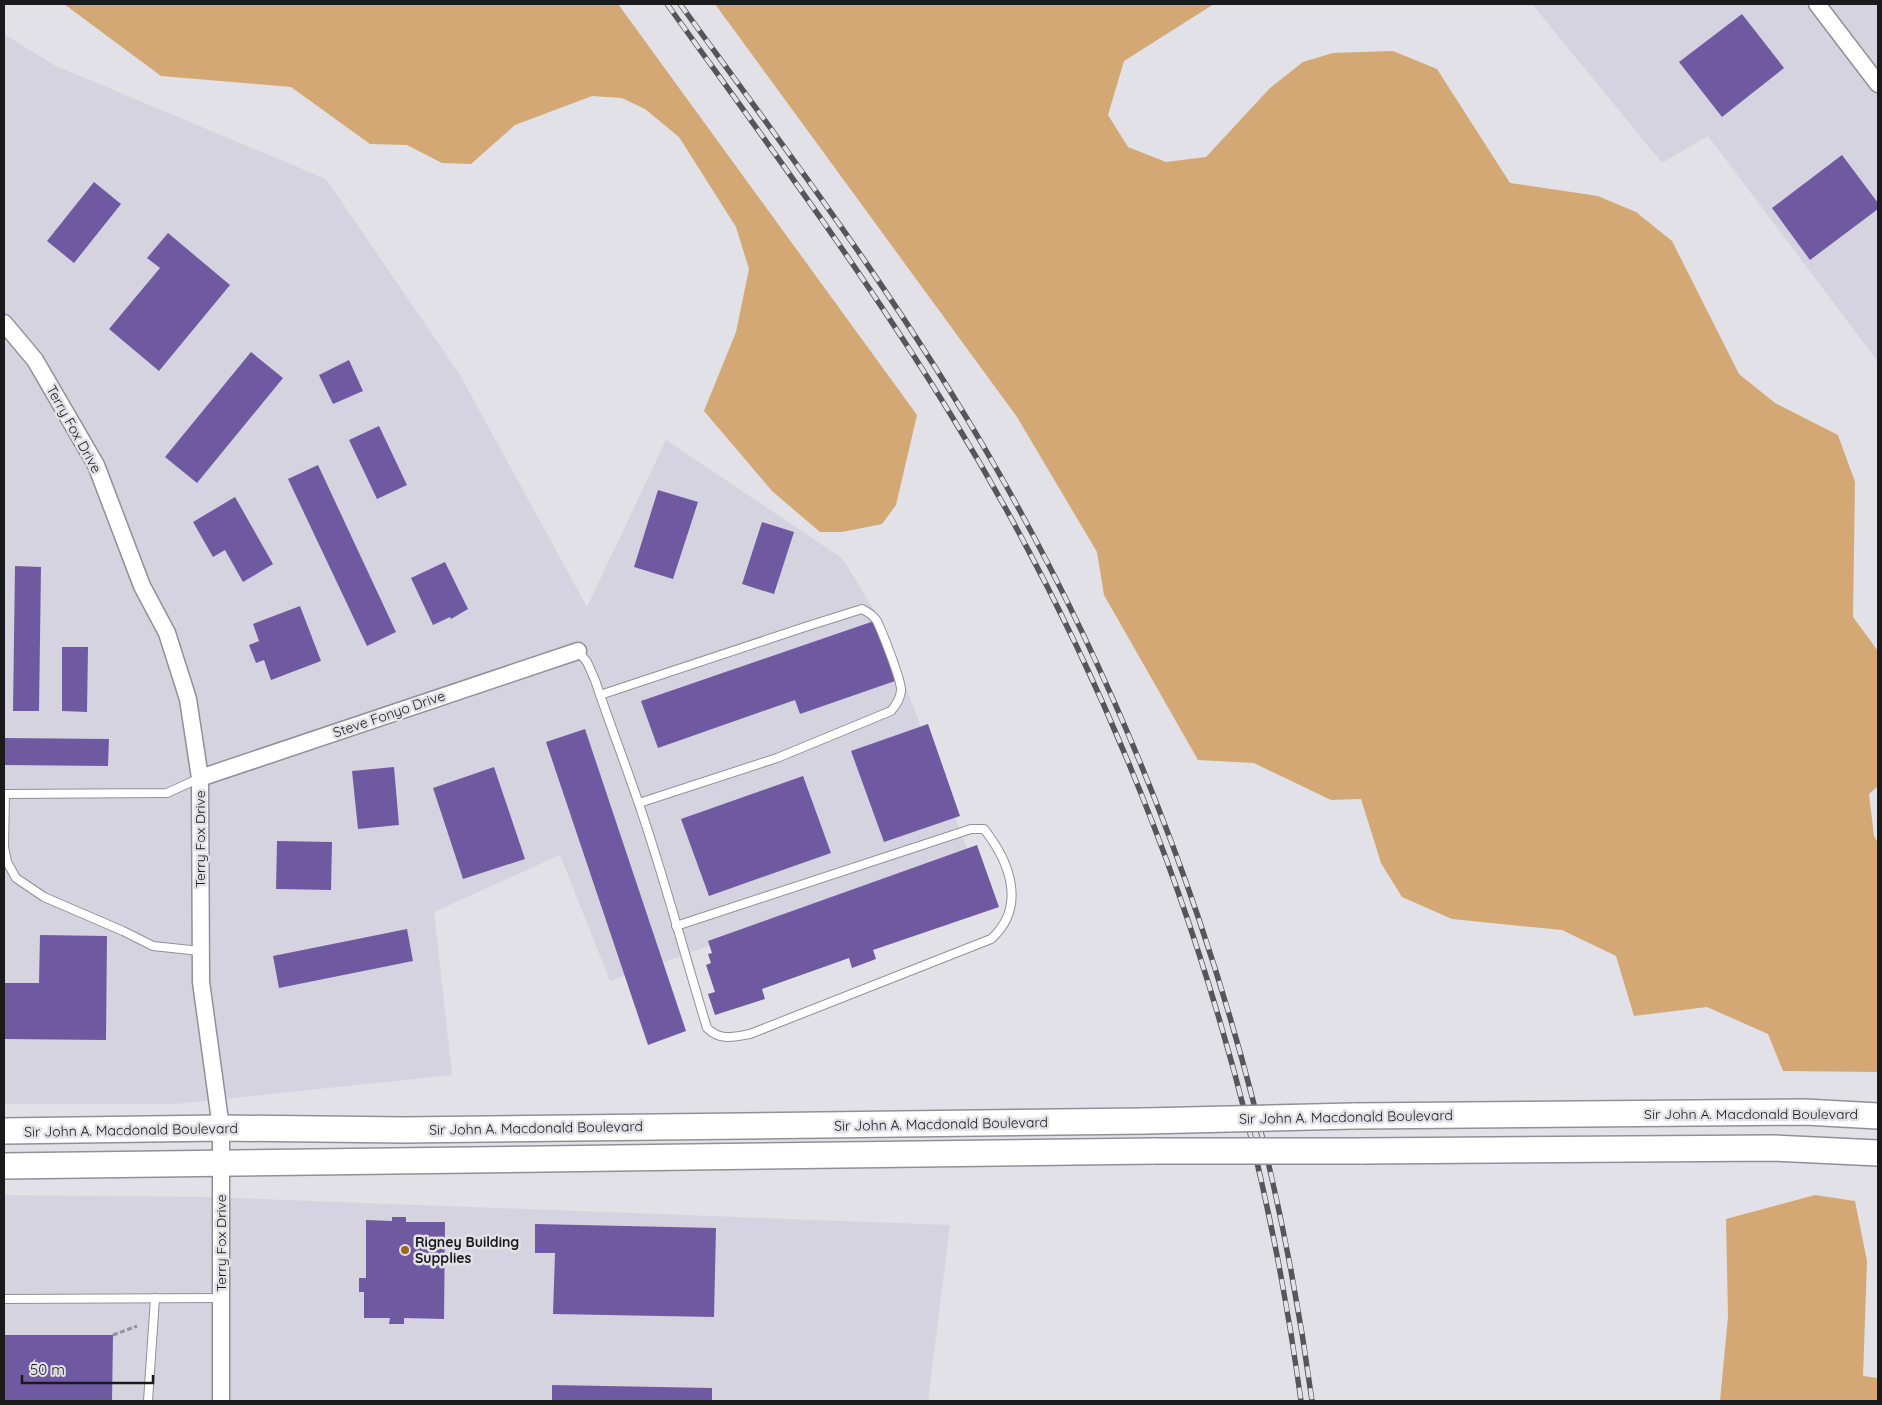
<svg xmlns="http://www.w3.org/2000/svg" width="1882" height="1405" viewBox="0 0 1882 1405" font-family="Quicksand,sans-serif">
	<rect width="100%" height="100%" fill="#e2e1e7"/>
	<!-- built -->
	<g fill="#d6d3e1">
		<path d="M1532,4H1878V362L1708,136L1662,163Z"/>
		<path d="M4,34L54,65L326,179L460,375L587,607L666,440L842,558L881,621L969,854L610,981L560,855L434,912L452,1075L176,1104H4Z"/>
		<path d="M4,1195L208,1197L950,1225L928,1401H4Z"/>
	</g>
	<!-- green -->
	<g fill="#d3a874">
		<path d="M64,4H618L917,415L896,505L882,524L842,532H820L772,491L704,411L736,332L749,269L736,227L679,137L645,109L622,98L592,96L515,125L471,164L442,163L407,145L370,144L291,87L161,76Z"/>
		<path d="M715,4H1214L1124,61L1108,115L1128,147L1166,162L1206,157L1270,88L1303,62L1333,53L1393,51L1437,69L1510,183L1598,196L1636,212L1672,241L1739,374L1775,403L1838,435L1855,482L1853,617L1878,651V786L1869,794L1874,836L1878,843V1072L1783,1071L1768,1034L1707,1007L1634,1016L1616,956L1562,930L1452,919L1402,897L1381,863L1361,799L1331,800L1254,763L1198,760L1104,595L1097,552L1017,417Z"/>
		<path d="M1815,1195L1855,1201L1867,1261L1863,1376L1878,1378V1401H1720L1728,1317L1726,1219Z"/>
	</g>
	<!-- building -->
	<g fill="#6f5aa1">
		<path d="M1742,14L1784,68L1722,117L1679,62Z"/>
		<path d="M1842,155L1878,203V209L1810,260L1772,208Z"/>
		<path d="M94,182L121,204L74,263L47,241Z"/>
		<path d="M168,233L230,285L159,371L109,329L160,268L147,258Z"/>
		<path d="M251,352L283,378L197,483L165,457Z"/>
		<path d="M349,360L363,391L333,404L319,375Z"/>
		<path d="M379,426L407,485L377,499L349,440Z"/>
		<path d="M318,465L396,632L367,646L288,479Z"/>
		<path d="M658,490L698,502L673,579L634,567Z"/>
		<path d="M235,497L273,564L243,582L225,550L213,557L193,522Z"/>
		<path d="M762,522L794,532L774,594L742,584Z"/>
		<path d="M445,562L468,609L451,619L450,617L433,625L411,578Z"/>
		<path d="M15,566L41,567L39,711H13Z"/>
		<path d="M300,606L321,661L271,680L264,660L256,663L249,645L259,641L253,624Z"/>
		<path d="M874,621L895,681L800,714L795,700L658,748L641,701Z"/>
		<path d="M62,647H88L87,712L62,711Z"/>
		<path d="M928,724L960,816L884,842L851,751Z"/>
		<path d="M585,729L686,1031L648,1045L546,742Z"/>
		<path d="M4,738L109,739L108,766L4,765Z"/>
		<path d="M394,767L399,825L358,829L352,771Z"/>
		<path d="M494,767L525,859L463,879L433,788Z"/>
		<path d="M803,776L831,853L709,896L681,819Z"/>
		<path d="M277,841L332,842L331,890L276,889Z"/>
		<path d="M977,845L999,907L873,950L876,959L852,968L849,958L762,989L765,999L715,1015L708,994L715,992L706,965L711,963L708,954L712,953L708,941Z"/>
		<path d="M407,929L413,961L279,988L273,956Z"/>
		<path d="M40,935L107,936L106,1040L4,1039V983H39Z"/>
		<path d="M392,1217H406V1222H445L444,1319L404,1318V1324H389L390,1318H364V1292H359V1278H366V1220L392,1221Z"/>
		<path d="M535,1224L716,1228L714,1317L553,1314L555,1253H535Z"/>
		<path d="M4,1335H113L112,1401H4Z"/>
		<path d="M552,1385L712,1388V1401H552Z"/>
	</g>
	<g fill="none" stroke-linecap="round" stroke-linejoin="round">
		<!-- service casing -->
		<g stroke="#929097" stroke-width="10">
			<g id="service">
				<path d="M578,651L587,662L595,680C610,725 627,768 642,813C666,884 685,956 707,1028C720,1041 733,1037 750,1034L991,939C1027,907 1010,862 984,829H971L676,926"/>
				<path d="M600,695L808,626L862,609C868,612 873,615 877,621C882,632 902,681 901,691C900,699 897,704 891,711L777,758L639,803"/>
				<path d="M4,794L167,793L200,778"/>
				<path d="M5,794L4,847L7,862L16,878L44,897L123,931L153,946L200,951"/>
				<path d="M4,1299L221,1298"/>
				<path d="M148,1401L155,1298"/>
			</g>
		</g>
		<!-- minor casing -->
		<g stroke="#929097" stroke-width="19">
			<g id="minor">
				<path d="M1817,4L1878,84"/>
				<path d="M4,323L35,360L96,465L142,586L167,633L188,699L200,778L201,982L221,1128V1401"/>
				<path d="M200,778L578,651"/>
			</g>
		</g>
		<!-- primary casing -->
		<g stroke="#929097" stroke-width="28">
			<g id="primary">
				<path d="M1353,1116L1805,1112L1878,1116"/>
				<path d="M4,1131L221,1128L404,1130L1145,1121"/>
				<path d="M1361,1151L1775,1148L1878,1153"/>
				<path d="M4,1166L1154,1151"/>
			</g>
		</g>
		<!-- path -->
		<path stroke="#949398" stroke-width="3" stroke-dasharray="5 2.5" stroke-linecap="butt" d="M113,1335L137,1326"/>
		<!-- service -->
		<use href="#service" stroke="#fff" stroke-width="8"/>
		<!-- minor -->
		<use href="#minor" stroke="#fff" stroke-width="16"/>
		<!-- primary -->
		<use href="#primary" stroke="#fff" stroke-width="25"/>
		<!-- rail casing -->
		<g stroke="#565659" stroke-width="5.5">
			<g id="rail">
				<path d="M667,4C764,139 864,273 951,415C1135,714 1254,1054 1301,1401"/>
				<path d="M680,4C790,155 903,305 996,468C1160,755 1268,1074 1312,1401"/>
			</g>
		</g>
		<!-- rail -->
		<use href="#rail" stroke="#e2e1e7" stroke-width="4" stroke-dasharray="11" stroke-linecap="butt"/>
		<!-- primary-bridge casing -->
		<g stroke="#929097" stroke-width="28" stroke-linecap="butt">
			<g id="primary-bridge">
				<path d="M1145,1121L1353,1116"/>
				<path d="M1154,1151H1361"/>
			</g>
		</g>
		<!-- primary-bridge -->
		<use href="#primary-bridge" stroke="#fff" stroke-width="25"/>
	</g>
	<!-- markers -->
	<circle fill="#9a671c" stroke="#e2e1e7" stroke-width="2" cx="405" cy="1250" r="5"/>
	<g text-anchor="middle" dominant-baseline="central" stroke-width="5" stroke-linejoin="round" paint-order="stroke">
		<!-- street labels -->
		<g font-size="14" fill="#1a1a1c" stroke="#e2e1e7">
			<text transform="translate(74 429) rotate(61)">Terry Fox Drive</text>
			<text transform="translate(389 714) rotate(-19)">Steve Fonyo Drive</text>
			<text transform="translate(200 839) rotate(-90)">Terry Fox Drive</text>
			<text x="1751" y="1114">Sir John A. Macdonald Boulevard</text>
			<text transform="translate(1346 1117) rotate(-1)">Sir John A. Macdonald Boulevard</text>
			<text transform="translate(941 1124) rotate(-1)">Sir John A. Macdonald Boulevard</text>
			<text transform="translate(536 1128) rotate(-1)">Sir John A. Macdonald Boulevard</text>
			<text transform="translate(131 1130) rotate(-1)">Sir John A. Macdonald Boulevard</text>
			<text transform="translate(221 1243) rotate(-90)">Terry Fox Drive</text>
		</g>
		<!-- poi labels -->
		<g font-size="14" font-weight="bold" fill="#1a1a1c" stroke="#e2e1e7" text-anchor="start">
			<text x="415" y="1242">Rigney Building<tspan x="415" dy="16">Supplies</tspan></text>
		</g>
	</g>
	<!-- border -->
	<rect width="1882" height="1405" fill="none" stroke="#1a1a1c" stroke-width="10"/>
	<!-- scale -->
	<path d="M22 1375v8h131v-8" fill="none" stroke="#1a1a1c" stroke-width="2.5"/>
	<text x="30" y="1375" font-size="15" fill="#1a1a1c" stroke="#e2e1e7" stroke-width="4" paint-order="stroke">50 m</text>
</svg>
